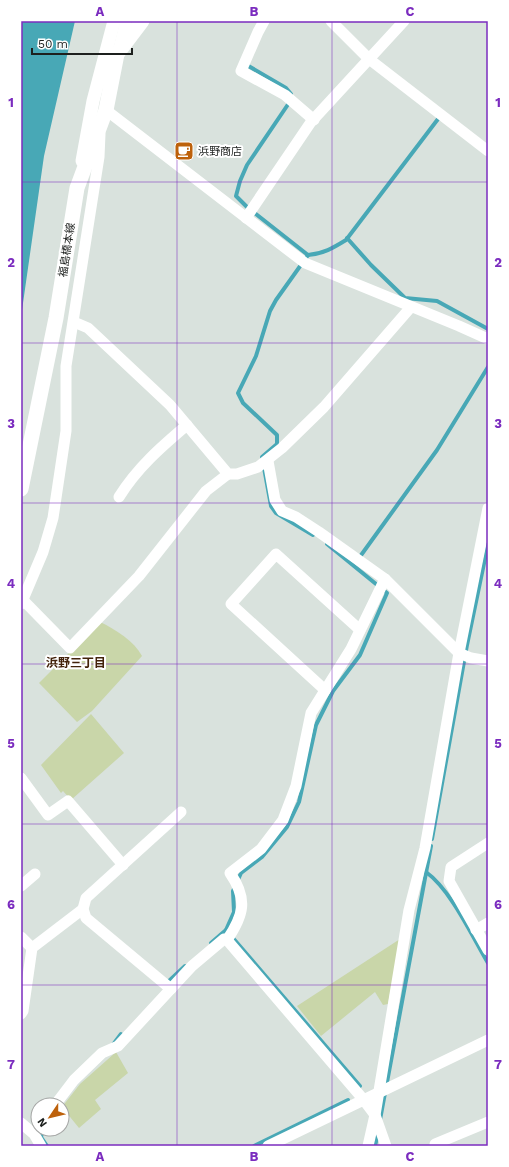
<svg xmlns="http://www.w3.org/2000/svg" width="509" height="1167" viewBox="0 0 509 1167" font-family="'Work Sans','Noto Sans JP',sans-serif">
	<rect width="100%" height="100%" fill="#d9e2dd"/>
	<!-- green -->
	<g fill="#c9d6a9">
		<path d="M100,622C115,629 134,641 142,656L92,711L77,722L39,683Z"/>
		<path d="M91,714L124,753L71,800L63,791L61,793L41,765Z"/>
		<path d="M400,939L388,1004L383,1005L375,992L321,1036L297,1006Z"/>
		<path d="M116,1052L128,1073L95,1100L101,1109L79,1128L62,1107L80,1084Z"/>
	</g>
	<!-- water -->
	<path fill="#48a8b6" d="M21,21H75L44,156L21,317Z"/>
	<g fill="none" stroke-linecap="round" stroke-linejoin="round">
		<!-- stream -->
		<g stroke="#48a8b6" stroke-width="4">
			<path d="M245,64L286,88L291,94"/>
			<path d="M291,100L247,165L240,181L236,196L247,207L308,255C323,254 333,248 346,240L438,119"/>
			<path d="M347,238L371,265L405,298L437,301L488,329"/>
			<path d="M308,255L276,300L270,311L256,356L238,393L243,403L277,435V444L262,457L271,506L276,513L313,535"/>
			<path d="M327,544L387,593L360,655L333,691L316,725L299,802L287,827L262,857L241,873L233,891L234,912L226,930L360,1086"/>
			<path d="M359,558L437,450L488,367"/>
			<path d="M432,839L467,645L488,544"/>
			<path d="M426,872C451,890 472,936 488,963"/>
			<path d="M211,943L226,930"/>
			<path d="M168,984L170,980L185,966"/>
			<path d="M112,1046L121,1034"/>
			<path d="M380,1120L431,846"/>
			<path d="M43,1129L41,1137L47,1146"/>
			<path d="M254,1146L348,1100"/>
			<path d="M375,1146L378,1133"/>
		</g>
		<!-- minor -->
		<g stroke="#fff" stroke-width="11">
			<path d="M264,21L258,32L241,71L285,95L314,120"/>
			<path d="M331,21L369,59L488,151"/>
			<path d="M119,48L126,21"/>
			<path d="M106,110L305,263L459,326L488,339"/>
			<path d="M246,218L311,122L404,21"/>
			<path d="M74,322L88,328L170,405L228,474H237L258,467L282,448L324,407L411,307"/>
			<path d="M268,461L275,500L282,511L296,517L319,532L385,579L459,653L471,658L488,661"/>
			<path d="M119,497C137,468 161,447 187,425"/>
			<path d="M23,600L70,648L139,576L206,491L228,474"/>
			<path d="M21,604L43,552L53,518L66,431V366L99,157L100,134"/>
			<path d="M325,690L231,604L276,554L360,630"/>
			<path d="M21,778L48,815L68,801L123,865"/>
			<path d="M488,843L451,867L449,881L488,950"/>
			<path d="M21,886L35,874"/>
			<path d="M476,930L488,923"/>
			<path d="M21,937L32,948"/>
			<path d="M227,940L363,1099L375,1115L386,1146"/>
			<path d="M171,989L86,918L83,909L86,898L181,812"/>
			<path d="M21,1014L23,1011L32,948L83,909"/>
			<path d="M55,1105L74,1080L102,1053L118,1046L192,966L224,939L227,940C244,915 248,899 230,873L261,849L283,820L296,786L311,713L351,649L385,579"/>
			<path d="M21,1123L34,1134L41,1146"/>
			<path d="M435,1144L488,1122"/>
			<path d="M268,1146L488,1040"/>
			<path d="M368,1146L375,1115L409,910L425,848L459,653L488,508"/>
		</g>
		<!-- tertiary -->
		<path stroke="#fff" stroke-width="13" d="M82,161L93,101L114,21"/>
		<!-- secondary -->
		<path stroke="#fff" stroke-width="15" d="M21,489L56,318L77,188L106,110L117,54L142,21"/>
	</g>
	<!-- grid -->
	<path fill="none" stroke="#7b2cbf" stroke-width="1" stroke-opacity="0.55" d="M177,21V1146M332,21V1146M21,182H488M21,343H488M21,503H488M21,664H488M21,824H488M21,985H488"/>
	<!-- icons -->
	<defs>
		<g id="cafe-square" transform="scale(1)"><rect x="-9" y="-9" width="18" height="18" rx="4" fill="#bd610b" stroke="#fff"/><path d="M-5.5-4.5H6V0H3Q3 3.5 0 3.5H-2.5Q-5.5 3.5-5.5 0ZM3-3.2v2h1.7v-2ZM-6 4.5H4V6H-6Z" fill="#fff"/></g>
	</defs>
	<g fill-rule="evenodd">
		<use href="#cafe-square" x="184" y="151"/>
	</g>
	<g text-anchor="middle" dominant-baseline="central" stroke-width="4" stroke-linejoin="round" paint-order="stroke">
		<!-- poi labels -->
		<g font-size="11" fill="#1d201e" stroke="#fff" text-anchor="start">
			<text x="198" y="151">浜野商店</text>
		</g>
		<!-- street labels -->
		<g font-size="11" fill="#1d201e" stroke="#fff">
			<text transform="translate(67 250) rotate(-81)">福島橋本線</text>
		</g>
		<!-- neighbourhood labels -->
		<g font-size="12" font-weight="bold" fill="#42220a" stroke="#fff">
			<text x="76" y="663">浜野三丁目</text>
		</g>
	</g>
	<!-- border -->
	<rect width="509" height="1167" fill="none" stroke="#ffffff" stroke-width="44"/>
	<!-- north arrow -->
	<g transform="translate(50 1117) rotate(235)"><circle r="19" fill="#ffffff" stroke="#a5a6a5"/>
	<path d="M0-3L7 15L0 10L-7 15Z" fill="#bd610b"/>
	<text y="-6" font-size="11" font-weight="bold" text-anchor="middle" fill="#1d201e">N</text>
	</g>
	<!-- scale -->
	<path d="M32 48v6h100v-6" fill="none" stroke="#1d201e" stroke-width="2"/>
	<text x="38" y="48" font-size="12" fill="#1d201e" stroke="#ffffff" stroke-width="3" paint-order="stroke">50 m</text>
	<rect x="22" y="22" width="465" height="1123" fill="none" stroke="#7b2cbf" stroke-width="1.5"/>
	<g font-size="13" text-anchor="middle" font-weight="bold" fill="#7b2cbf">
		<text x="100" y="16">A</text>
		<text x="254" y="16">B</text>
		<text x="410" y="16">C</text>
		<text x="11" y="107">1</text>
		<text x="498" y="107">1</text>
		<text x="11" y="267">2</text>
		<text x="498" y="267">2</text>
		<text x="11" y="428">3</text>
		<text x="498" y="428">3</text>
		<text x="11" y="588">4</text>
		<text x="498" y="588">4</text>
		<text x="11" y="748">5</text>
		<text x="498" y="748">5</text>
		<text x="11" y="909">6</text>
		<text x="498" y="909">6</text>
		<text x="11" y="1069">7</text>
		<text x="498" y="1069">7</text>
		<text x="100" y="1161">A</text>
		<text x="254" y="1161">B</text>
		<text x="410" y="1161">C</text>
	</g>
</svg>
